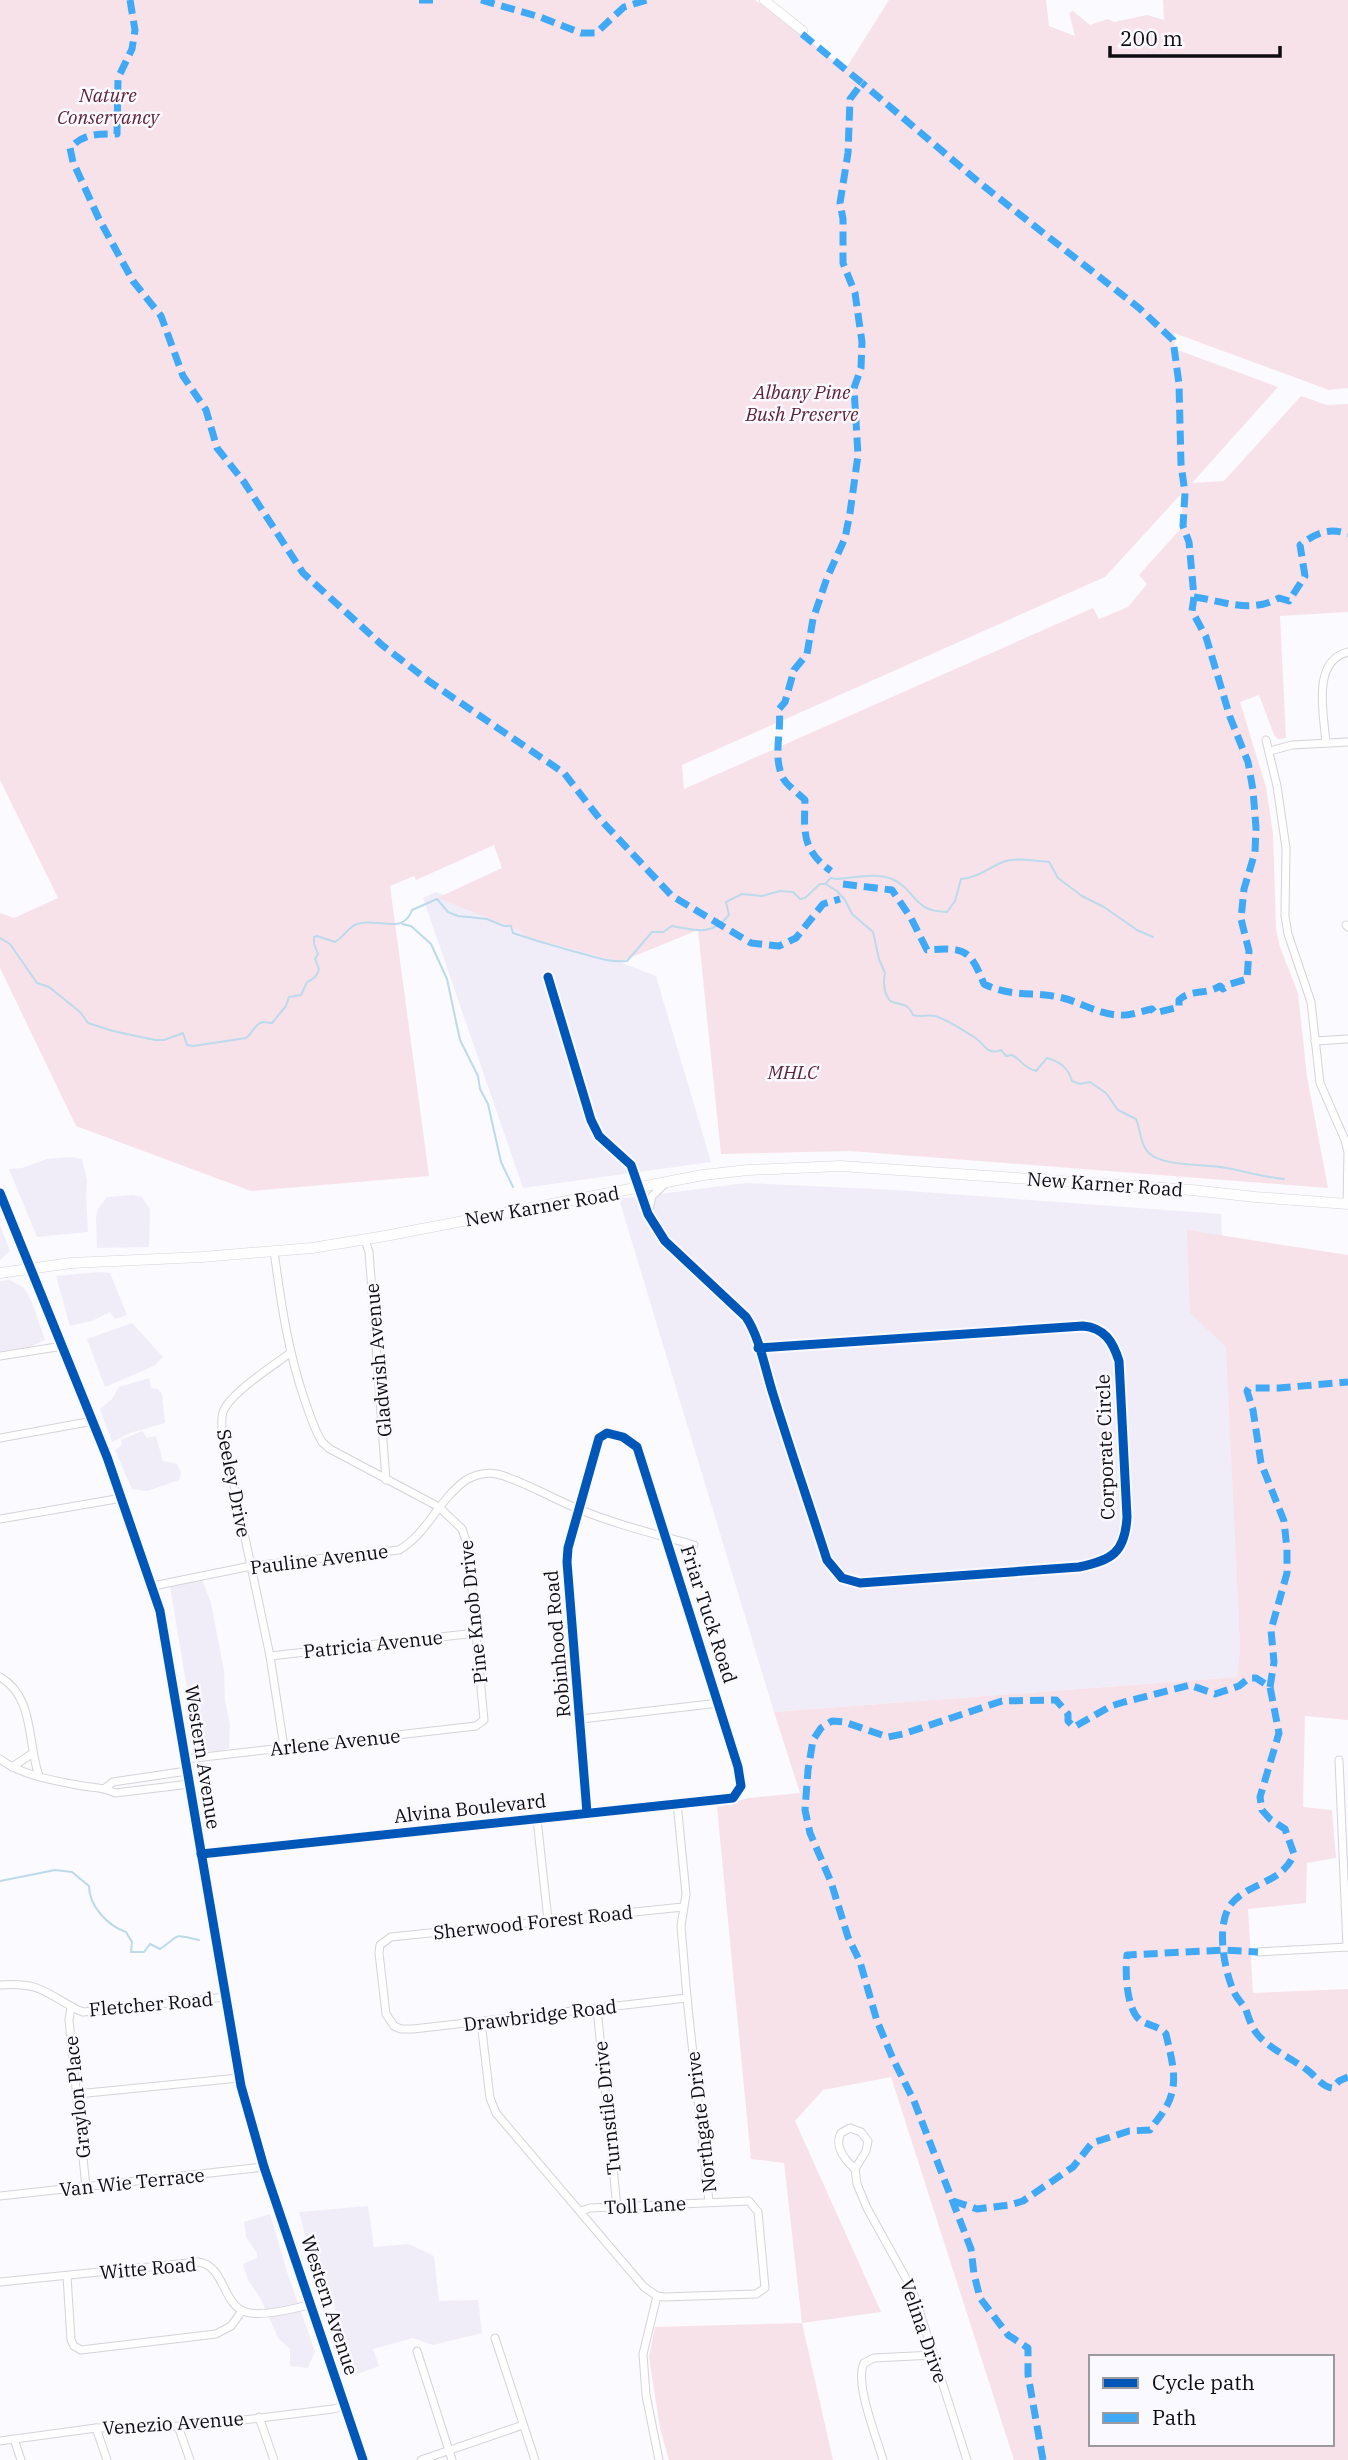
<svg xmlns="http://www.w3.org/2000/svg" width="1348" height="2460" viewBox="0 0 1348 2460" font-family="'IBM Plex Serif',serif">
	<rect width="100%" height="100%" fill="#fbfafe"/>
	<!-- built -->
	<g fill="#f0edf9">
		<path d="M436,892L656,976L711,1162L523,1188L423,898Z"/>
		<path d="M70,1157L82,1159L87,1180L86,1196L88,1232L37,1237L9,1169L22,1168L47,1159Z"/>
		<path d="M746,1183L895,1190L1221,1214L1240,1648L1237,1677L774,1712L619,1199Z"/>
		<path d="M133,1195L142,1197L150,1210L149,1247L97,1248L96,1217L98,1209L107,1197Z"/>
		<path d="M0,1225L10,1251L0,1260Z"/>
		<path d="M99,1272L110,1273L127,1315L115,1319L110,1312L92,1321L70,1326L56,1276Z"/>
		<path d="M10,1280L24,1288L31,1300L45,1340L30,1347L0,1351V1281Z"/>
		<path d="M132,1323L163,1357L154,1366L105,1387L87,1339Z"/>
		<path d="M149,1378L151,1388L158,1389L162,1394L165,1423L130,1433L112,1442L100,1409L112,1399L119,1387Z"/>
		<path d="M142,1431L147,1438L156,1436L163,1461L177,1464L181,1473L179,1480L147,1491L132,1489L115,1450L122,1445L121,1440Z"/>
		<path d="M202,1580L211,1603L224,1671L225,1701L230,1724L229,1748L220,1751H201L197,1748L170,1586Z"/>
		<path d="M368,2206L374,2247L409,2244L434,2256L439,2301L478,2300L482,2333L433,2345L413,2338L373,2349L379,2366L355,2375L326,2279L306,2238L299,2212Z"/>
		<path d="M270,2214L288,2275L315,2351L308,2368L290,2366V2349L278,2338L261,2299L248,2280L243,2264L257,2258V2253L246,2237L244,2222Z"/>
	</g>
	<!-- green -->
	<g fill="#f8e2e9" fill-rule="evenodd">
		<path d="M0,0H755L776,14L845,70L889,0H1046L1049,26L1075,36L1069,13L1073,11L1090,25L1108,19L1114,22L1147,15L1164,20L1163,0H1348V388L1329,390L1174,333L1175,349L1278,387L1192,483L1224,481L1301,396L1327,405L1348,404V612L1280,616L1286,738L1278,739L1274,735L1259,695L1240,702L1266,787L1273,834L1276,929L1280,947L1298,993L1307,1077L1328,1188L850,1151L721,1154L698,930L620,962L524,936L522,931L437,898L502,868L494,845L416,880L414,876L390,886L429,1176L251,1191L76,1126L0,968V913L14,918L58,898L0,780ZM1181,494L1183,526L1139,575L1147,584L1128,607L1099,619L1093,608L684,789L682,765L1105,577Z"/>
		<path d="M1187,1230L1348,1255V1720L1305,1716L1303,1807L1332,1810L1336,1858L1307,1863L1306,1903L1248,1909L1253,1993L1348,1989V2460H1014L891,2077L823,2090L795,2121L881,2312L802,2323L833,2460H669L660,2428L649,2357L655,2327L802,2323L784,2163L751,2159L717,1807L748,1798L800,1793L774,1712L1237,1677L1240,1648L1226,1347L1190,1313ZM1091,2357H1332V2444H1091Z"/>
	</g>
	<g fill="none" stroke-linecap="round" stroke-linejoin="round">
		<!-- stream -->
		<g stroke="#bbdaeb" stroke-width="2">
			<path d="M827,885L837,891L845,900L852,914L873,932L879,959L885,973C883,983 884,993 890,1001C902,1006 907,1002 913,1015C921,1018 927,1014 935,1016C948,1020 963,1030 974,1037C985,1044 987,1056 1001,1050L1006,1056L1012,1055C1022,1060 1022,1067 1036,1071L1047,1058C1061,1062 1068,1068 1072,1081L1080,1084L1090,1082L1106,1093L1118,1110L1136,1119C1141,1130 1140,1146 1150,1154C1164,1166 1201,1164 1220,1167C1242,1170 1262,1177 1284,1179"/>
			<path d="M402,924L411,926L431,944L447,979L460,1040L478,1076L480,1089L488,1104L501,1162L513,1187"/>
			<path d="M0,938L10,944L37,983L49,987L80,1012L88,1023L113,1031L155,1040H164L183,1033L187,1045L193,1046L246,1038C252,1034 255,1023 263,1022C266,1022 269,1023 272,1023L286,1006L289,997L301,995L307,982C314,979 317,976 319,969L315,959L318,954L314,944V937L317,936L335,942C344,937 348,927 357,924C377,917 403,936 412,910L437,899L448,912L458,916L487,919L504,926H511L513,933C533,940 552,945 572,951C590,955 608,963 627,961L652,932H663L672,926C696,930 711,937 729,915L726,902L742,894L762,896L780,891L793,892L800,899L805,898L820,884H825L831,878L837,879C854,878 876,872 892,879C917,890 912,912 947,912L955,901L961,879C977,878 990,867 1003,862C1016,857 1036,861 1049,862L1058,878L1082,896L1104,907L1137,930L1153,937"/>
			<path d="M0,1881L55,1870L72,1872L89,1886C89,1906 108,1926 126,1932L132,1942L131,1952H144L150,1944L160,1949C182,1934 171,1934 199,1940"/>
		</g>
		<!-- minor casing -->
		<g stroke="#d4d3d7" stroke-width="9">
			<g id="minor">
				<path d="M1266,740L1277,786L1286,848L1285,916L1288,934L1311,1002L1320,1083L1345,1140L1348,1152L1347,1203"/>
				<path d="M1326,743C1324,715 1311,661 1348,652"/>
				<path d="M1270,751L1292,745L1348,742"/>
				<path d="M1346,925L1348,927"/>
				<path d="M548,977L591,1120L599,1136L631,1165L648,1214L665,1241L746,1317C760,1338 765,1369 773,1394C790,1449 809,1504 827,1560L842,1578L860,1583L1079,1567C1112,1560 1125,1553 1127,1517L1119,1361C1113,1342 1105,1328 1083,1326L758,1348"/>
				<path d="M1315,1041L1348,1039"/>
				<path d="M648,1214L652,1196L666,1183"/>
				<path d="M365,1240L369,1252L386,1480"/>
				<path d="M0,1356L63,1346"/>
				<path d="M0,1438L93,1421"/>
				<path d="M0,1519L122,1498"/>
				<path d="M153,1586L251,1566L399,1550C427,1534 439,1499 466,1480C475,1475 486,1472 497,1474C522,1480 551,1498 576,1508C614,1524 655,1534 694,1545"/>
				<path d="M270,1656L476,1633"/>
				<path d="M0,1677C35,1697 27,1743 39,1776"/>
				<path d="M581,1719L719,1703"/>
				<path d="M284,1747L270,1656L222,1429C222,1423 221,1418 223,1412C230,1393 273,1366 290,1353"/>
				<path d="M0,1759C22,1776 56,1781 83,1786C95,1788 104,1787 115,1793L190,1784"/>
				<path d="M186,1759L476,1726L484,1720L468,1547L462,1529L439,1507L330,1449L322,1442C314,1429 310,1415 305,1401C288,1352 281,1303 274,1251"/>
				<path d="M1339,1760L1347,1947"/>
				<path d="M12,1767L33,1753"/>
				<path d="M105,1788L113,1782L187,1771"/>
				<path d="M677,1803L686,1894L681,1926L687,1998L709,2202"/>
				<path d="M537,1819L548,1920"/>
				<path d="M201,1854L733,1798L741,1786L738,1767L637,1447L623,1437L607,1433L599,1438L568,1548L567,1562L587,1813"/>
				<path d="M683,1907L391,1937L380,1945L379,1953L386,2014L394,2026L401,2029H413L687,1998"/>
				<path d="M1258,1952L1348,1947"/>
				<path d="M0,1985C41,1982 45,1993 78,2010L83,2012L225,1997"/>
				<path d="M71,2007L69,2020L86,2187"/>
				<path d="M597,2009L617,2207"/>
				<path d="M481,2022L490,2098L496,2113L644,2287L657,2296L664,2297L756,2294L765,2288L758,2212L749,2201L590,2208L581,2211"/>
				<path d="M77,2094L239,2078"/>
				<path d="M850,2128L861,2132L868,2141L866,2151L855,2169C845,2160 834,2146 841,2133Z"/>
				<path d="M855,2169L857,2184L867,2208L913,2291L967,2460"/>
				<path d="M0,2196L264,2167"/>
				<path d="M67,2276L71,2340L74,2346L81,2350L216,2334L231,2326L242,2311"/>
				<path d="M0,2282L198,2262C225,2265 222,2305 246,2312C260,2317 297,2308 312,2304"/>
				<path d="M657,2296L643,2354L646,2395L659,2460"/>
				<path d="M495,2338L535,2460"/>
				<path d="M417,2351L452,2460"/>
				<path d="M259,2417L274,2460"/>
				<path d="M178,2426L190,2460"/>
				<path d="M96,2428L107,2460"/>
				<path d="M14,2439L21,2460"/>
				<path d="M0,2441L96,2428L194,2426L333,2409L345,2406"/>
				<path d="M421,2460L523,2425"/>
				<path d="M883,2460C877,2438 854,2383 864,2363L874,2358L934,2355"/>
			</g>
		</g>
		<!-- tertiary casing -->
		<g stroke="#d4d3d7" stroke-width="10">
			<path id="tertiary" d="M764,0L803,31"/>
		</g>
		<!-- secondary casing -->
		<g stroke="#d4d3d7" stroke-width="11">
			<path id="secondary" d="M0,1273L71,1263L202,1257L312,1248L385,1236L703,1175L748,1170L840,1166L1192,1190L1255,1197L1348,1204"/>
		</g>
		<!-- primary casing -->
		<g stroke="#d4d3d7" stroke-width="12">
			<path id="primary" d="M0,1193L107,1457L160,1611L241,2086L264,2167L363,2460"/>
		</g>
		<!-- minor -->
		<use href="#minor" stroke="#fefeff" stroke-width="7"/>
		<!-- tertiary -->
		<use href="#tertiary" stroke="#fefeff" stroke-width="9"/>
		<!-- secondary -->
		<use href="#secondary" stroke="#fefeff" stroke-width="10"/>
		<!-- primary -->
		<use href="#primary" stroke="#fefeff" stroke-width="10"/>
		<!-- quiet -->
		<g stroke="#3fa9f5" stroke-width="7" stroke-dasharray="14 7" stroke-linecap="butt">
			<path d="M130,0L135,30L132,49L118,78L117,134C98,134 84,133 70,148L73,162L99,219L133,281L161,316L183,376L206,410L217,448L244,482L303,573L382,645L430,682L564,773L599,818L672,896L751,943L779,946L796,938L823,904L840,899"/>
			<path d="M419,0H436"/>
			<path d="M481,0L540,17L581,33H596L624,7L647,0"/>
			<path d="M802,34L862,83L850,99L848,153L840,203L843,219V263L855,293L862,342L861,368L854,388L858,455L850,513L845,538L827,578L813,619L807,654L794,670L785,702L779,709C782,730 773,755 782,776C785,784 798,793 805,800C804,833 802,850 831,871"/>
			<path d="M1194,597C1224,601 1250,614 1279,598L1289,601L1305,576L1300,545C1316,533 1329,527 1348,534"/>
			<path d="M843,884L892,890L911,918L927,950C965,947 970,949 984,984C1012,998 1035,991 1063,998C1082,1003 1100,1015 1120,1015C1130,1016 1141,1011 1152,1009L1155,1013L1179,1007V1000C1190,989 1207,995 1220,986L1223,989L1230,984L1247,979L1249,951L1241,919L1244,889L1255,852L1256,828L1253,790L1248,762L1230,717L1206,637L1192,611L1194,597L1189,542L1183,526L1185,493L1181,464L1179,384L1173,340L1139,308L981,184L862,83"/>
			<path d="M1270,1687L1274,1662L1271,1630L1287,1573V1549L1284,1521L1261,1463L1253,1410L1247,1391L1249,1388H1279L1348,1382"/>
			<path d="M953,2201L977,2209L1010,2205L1023,2201L1073,2167L1092,2143L1129,2131L1150,2130C1154,2123 1159,2119 1163,2112C1181,2086 1172,2062 1166,2034C1159,2026 1150,2026 1141,2021C1126,2010 1125,1972 1127,1955L1224,1950L1258,1952"/>
			<path d="M1043,2460L1028,2375V2348L1008,2335L980,2298L974,2274L971,2249L914,2101L893,2059L877,2021L860,1962L848,1937L831,1882L810,1833L805,1810L808,1770L813,1740L821,1728L832,1721L844,1722L888,1737L903,1734L1002,1701L1056,1700L1068,1714V1721L1074,1727L1111,1706L1124,1702L1190,1685L1215,1694L1239,1686L1249,1678H1256L1270,1687L1279,1733L1260,1797L1262,1810L1270,1819L1285,1829L1294,1854C1283,1883 1250,1882 1232,1903C1215,1923 1224,1970 1234,1992C1237,1999 1243,2004 1246,2010C1249,2019 1252,2028 1258,2035C1270,2049 1291,2058 1306,2069C1315,2075 1321,2086 1332,2088L1339,2081L1348,2077"/>
		</g>
		<!-- cycleway casing -->
		<g stroke="#faf9ff" stroke-width="13">
			<g id="cycleway">
				<path d="M548,977L591,1120L599,1136L631,1165L648,1214L665,1241L746,1317C760,1338 765,1369 773,1394C790,1449 809,1504 827,1560L842,1578L860,1583L1079,1567C1112,1560 1125,1553 1127,1517L1119,1361C1113,1342 1105,1328 1083,1326L758,1348"/>
				<path d="M0,1193L107,1457L160,1611L241,2086L264,2167L363,2460"/>
				<path d="M201,1854L733,1798L741,1786L738,1767L637,1447L623,1437L607,1433L599,1438L568,1548L567,1562L587,1813"/>
			</g>
		</g>
		<!-- cycleway -->
		<use href="#cycleway" stroke="#0057b8" stroke-width="9"/>
	</g>
	<g text-anchor="middle" dominant-baseline="central" stroke-width="5" stroke-linejoin="round" paint-order="stroke">
		<!-- park labels -->
		<g font-size="19" font-style="italic" fill="#5c2235" stroke="#faf9ff">
			<text x="108" y="95">Nature<tspan x="108" dy="22">Conservancy</tspan></text>
			<text x="802" y="392">Albany Pine<tspan x="802" dy="22">Bush Preserve</tspan></text>
			<text x="793" y="1072">MHLC</text>
		</g>
		<!-- street labels -->
		<g font-size="19" fill="#0d0c10" stroke="#faf9ff">
			<text transform="translate(1105 1184) rotate(4)">New Karner Road</text>
			<text transform="translate(542 1206) rotate(-10)">New Karner Road</text>
			<text transform="translate(378 1360) rotate(-95)">Gladwish Avenue</text>
			<text transform="translate(1105 1447) rotate(-92)">Corporate Circle</text>
			<text transform="translate(234 1483) rotate(79)">Seeley Drive</text>
			<text transform="translate(319 1559) rotate(-7)">Pauline Avenue</text>
			<text transform="translate(473 1612) rotate(-96)">Pine Knob Drive</text>
			<text transform="translate(709 1614) rotate(72)">Friar Tuck Road</text>
			<text transform="translate(373 1644) rotate(-6)">Patricia Avenue</text>
			<text transform="translate(557 1644) rotate(-95)">Robinhood Road</text>
			<text transform="translate(335 1742) rotate(-6)">Arlene Avenue</text>
			<text transform="translate(203 1757) rotate(81)">Western Avenue</text>
			<text transform="translate(470 1808) rotate(-6)">Alvina Boulevard</text>
			<text transform="translate(533 1922) rotate(-6)">Sherwood Forest Road</text>
			<text transform="translate(151 2004) rotate(-5)">Fletcher Road</text>
			<text transform="translate(540 2015) rotate(-7)">Drawbridge Road</text>
			<text transform="translate(77 2097) rotate(-96)">Graylon Place</text>
			<text transform="translate(607 2108) rotate(-96)">Turnstile Drive</text>
			<text transform="translate(701 2122) rotate(-97)">Northgate Drive</text>
			<text transform="translate(132 2182) rotate(-6)">Van Wie Terrace</text>
			<text transform="translate(645 2205) rotate(-3)">Toll Lane</text>
			<text transform="translate(148 2268) rotate(-5)">Witte Road</text>
			<text transform="translate(330 2305) rotate(72)">Western Avenue</text>
			<text transform="translate(924 2331) rotate(71)">Velina Drive</text>
			<text transform="translate(173 2423) rotate(-4)">Venezio Avenue</text>
		</g>
	</g>
	<!-- legend -->
	<rect x="1089" y="2355" width="245" height="91" fill="#faf9ff" stroke="#9b9a9f" stroke-width="2"/>
	<rect x="1103" y="2378" width="35" height="10" fill="#0057b8" stroke="#9b9a9f" stroke-width="2"/>
	<text x="1152" y="2390" font-size="21" fill="#0d0c10">Cycle path</text>
	<rect x="1103" y="2413" width="35" height="10" fill="#3fa9f5" stroke="#9b9a9f" stroke-width="2"/>
	<text x="1152" y="2425" font-size="21" fill="#0d0c10">Path</text>
	<!-- scale -->
	<path d="M1110 46v10h170v-10" fill="none" stroke="#0d0c10" stroke-width="3.5"/>
	<text x="1120" y="46" font-size="21" fill="#0d0c10" stroke="#faf9ff" stroke-width="5" paint-order="stroke">200 m</text>
</svg>
